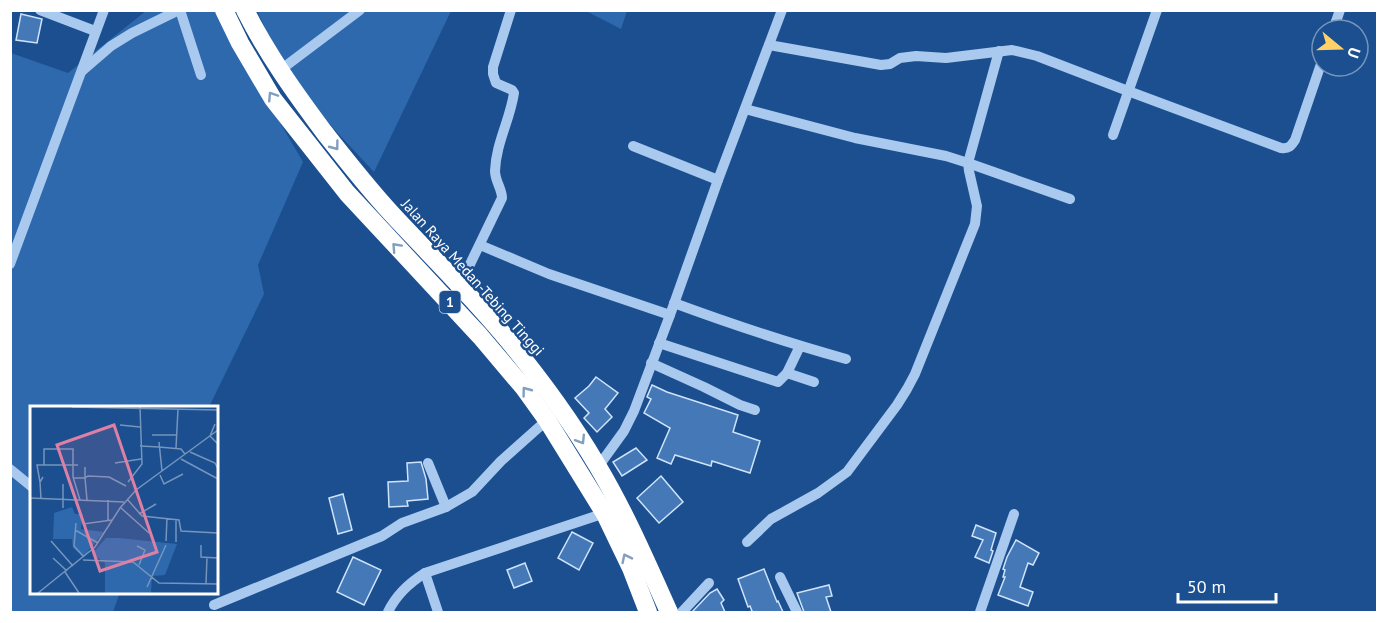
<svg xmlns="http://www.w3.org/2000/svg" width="1388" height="623" viewBox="0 0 1388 623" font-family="'PT Sans',sans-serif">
	<rect width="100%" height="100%" fill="#1b4f8f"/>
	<!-- green -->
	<g fill="#2e69ad">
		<path d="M146,11H215L303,162L258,265L264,294L209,407H32V592H120L113,612H11V53L68,73Z"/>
		<path d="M257,11H451L374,172L319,113L277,53Z"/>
		<path d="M586,11H627L621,29Z"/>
	</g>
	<!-- building -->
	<g fill="#4478b7" stroke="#cfe3fa" stroke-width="1.5">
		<path d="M21,14L42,19L37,43L16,40Z"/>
		<path d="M596,377L618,393L605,409L612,417L597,432L584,418L589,413L575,398L589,386Z"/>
		<path d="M652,385L667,392L738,415L733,432L760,441L750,473L712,461L711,466L675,455L671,464L657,458L670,428L644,413L651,399L647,397Z"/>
		<path d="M636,448L647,460L622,476L613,462Z"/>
		<path d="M421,462L426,479L428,499L407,501L408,506L389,507L388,482L408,481L407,463Z"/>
		<path d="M661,476L683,502L659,523L637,498Z"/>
		<path d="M343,494L352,530L338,534L329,498Z"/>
		<path d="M976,525L996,533L991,550L993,551L989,563L975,557L983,540L972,536Z"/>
		<path d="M572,532L593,543L579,570L558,558Z"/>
		<path d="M1016,540L1039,553L1033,565L1028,563L1020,587L1033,592L1028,606L998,595L1005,577H1003L1005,570L1003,569L1007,557Z"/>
		<path d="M353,557L381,570L364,605L337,592Z"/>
		<path d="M525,563L532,581L514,588L507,570Z"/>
		<path d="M764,569L777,602L778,601L783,612H750L752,611L750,606L748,607L738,579Z"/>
		<path d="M829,585L832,596L826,597L831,612H804L797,593Z"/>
		<path d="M717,589L724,600L721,603L725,612H692L710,593Z"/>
	</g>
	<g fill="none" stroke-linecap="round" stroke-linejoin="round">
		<!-- minor -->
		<g stroke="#a9c9ee" stroke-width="10">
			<path d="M40,10L95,31"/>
			<path d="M180,10L201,75"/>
			<path d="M1333,30L1340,10"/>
			<path d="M769,45L881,65L890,64L900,58L916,56L946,58L1012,50L1037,56L1128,91L1281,148C1289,149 1291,146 1295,140L1322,61"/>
			<path d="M999,51L968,163L1070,199"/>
			<path d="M82,71L111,46L132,33L179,10"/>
			<path d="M279,71L360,10"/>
			<path d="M745,109L855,138L946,156L968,163L969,171L977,206L975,224L915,374L907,389L897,405L847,472L818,493L771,519L747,542"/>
			<path d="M1113,135L1157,10"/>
			<path d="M633,146L718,180"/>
			<path d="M480,245L549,274L670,315"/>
			<path d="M10,264L104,10"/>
			<path d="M460,285L502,198C502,189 495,181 495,171C496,143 510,120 514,93L512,90L496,83L493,74V67L511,10"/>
			<path d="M674,303C731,324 788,343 846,359"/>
			<path d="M659,343L778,382L787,373L800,346"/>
			<path d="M651,363L704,387L740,405L755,410"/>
			<path d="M787,373L814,382"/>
			<path d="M428,463L446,507"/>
			<path d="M598,467L624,431L634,411L670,315L718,180L782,10"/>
			<path d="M10,469L32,487"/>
			<path d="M425,573L438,612"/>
			<path d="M780,577L797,612"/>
			<path d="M214,605L382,536L402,523L446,507L472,492L501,461L547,420"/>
			<path d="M388,612C396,595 409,583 425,573L608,512"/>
			<path d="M682,612L709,583"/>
			<path d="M980,612L1014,514"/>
		</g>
		<!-- highway -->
		<g stroke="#fff" stroke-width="18">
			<path d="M224,10L240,43L273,99L347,193L480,336L524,388L547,420L605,514L631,568L648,612"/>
			<path d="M245,10C267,54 295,93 324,132C346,160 367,187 391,213C430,255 471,295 508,340C541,380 571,421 597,465C625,512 647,563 669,612"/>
		</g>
	</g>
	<!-- one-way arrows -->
	<defs><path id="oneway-chevron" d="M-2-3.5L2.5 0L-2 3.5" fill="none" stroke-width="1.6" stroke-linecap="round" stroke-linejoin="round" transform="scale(1.5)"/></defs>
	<g stroke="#829ec1">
		<use href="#oneway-chevron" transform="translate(272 96) rotate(-123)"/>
		<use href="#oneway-chevron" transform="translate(335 146) rotate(53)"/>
		<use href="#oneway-chevron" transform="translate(396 247) rotate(-133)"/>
		<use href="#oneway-chevron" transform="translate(526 391) rotate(-127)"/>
		<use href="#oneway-chevron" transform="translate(581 440) rotate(58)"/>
		<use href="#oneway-chevron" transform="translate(626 558) rotate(-116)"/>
	</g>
	<g text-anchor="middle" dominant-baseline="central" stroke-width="5" stroke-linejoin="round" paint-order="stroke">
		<!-- shield labels -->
		<rect fill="#1b4f8f" stroke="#bbcadd" stroke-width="1.5" x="439.5" y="291" width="21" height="22" rx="4.5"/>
		<g font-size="14" font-weight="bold" fill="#fff">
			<text x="450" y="302">1</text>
		</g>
		<!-- street labels -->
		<g font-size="15" fill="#fff" stroke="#1b4f8f">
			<text transform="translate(473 277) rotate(48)">Jalan Raya Medan-Tebing Tinggi</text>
		</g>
	</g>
	<!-- overview -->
	<g transform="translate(30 406)">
		<rect width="188" height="188" fill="#1b4f8f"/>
		<path d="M42,101L45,108H53L51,123L74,126L53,151L43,142L42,133H23L24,107ZM76,132H89L147,138L135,169L122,170L121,187H75V157L62,148Z" fill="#2e69ad"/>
		<path fill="none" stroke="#7695bc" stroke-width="1.5" d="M42,1L188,4M185,18L180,30L188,38M90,19L110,21M122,29H147M129,36L132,65M110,40L129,41M129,41L151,43L155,48M146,42L148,3M160,46L185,57L188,63M151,53L188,73M85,57L111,53M14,59V43H43V71L50,94M130,69L134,78L153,68M44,72H55V61M10,76L7,59H48M98,76L112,58L110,1M0,92L94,96M11,93L10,76L13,71M97,93L112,110L149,114L151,125L188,127M57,94L55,72L58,70L79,71L96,80M33,102V78M91,102L119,127M109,108L126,98M78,114V94M46,117L44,140L54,151M53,118L82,114M45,124L68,137M21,135L43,160M136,135L137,112M146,136V113M171,139V151L188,152M107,140L115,144L109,159M23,152L37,165M53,154L103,156L129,177L188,178M35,166L49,187M176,178L177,151M117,181L136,139M8,187L65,141L90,102L106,84L188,24"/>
		<path fill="#dd80a5" fill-opacity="0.15" stroke="#dd80a5" stroke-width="3" d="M84,19L127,146L70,165L27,39Z"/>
		<rect width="188" height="188" fill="none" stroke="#fff" stroke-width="3"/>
	</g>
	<!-- border -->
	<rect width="1388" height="623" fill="none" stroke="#ffffff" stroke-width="24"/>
	<!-- north arrow -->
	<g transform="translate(1340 48) rotate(109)"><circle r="28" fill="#1b4f8f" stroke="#7695bc" stroke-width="1.5"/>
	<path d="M0-4.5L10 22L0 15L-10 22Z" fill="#ffd166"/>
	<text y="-9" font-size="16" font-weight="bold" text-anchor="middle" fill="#ffffff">U</text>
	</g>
	<!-- scale -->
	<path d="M1178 593v9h98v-9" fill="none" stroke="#ffffff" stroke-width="3"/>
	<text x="1187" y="593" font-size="18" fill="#ffffff" stroke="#1b4f8f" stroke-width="4.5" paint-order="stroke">50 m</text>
</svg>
